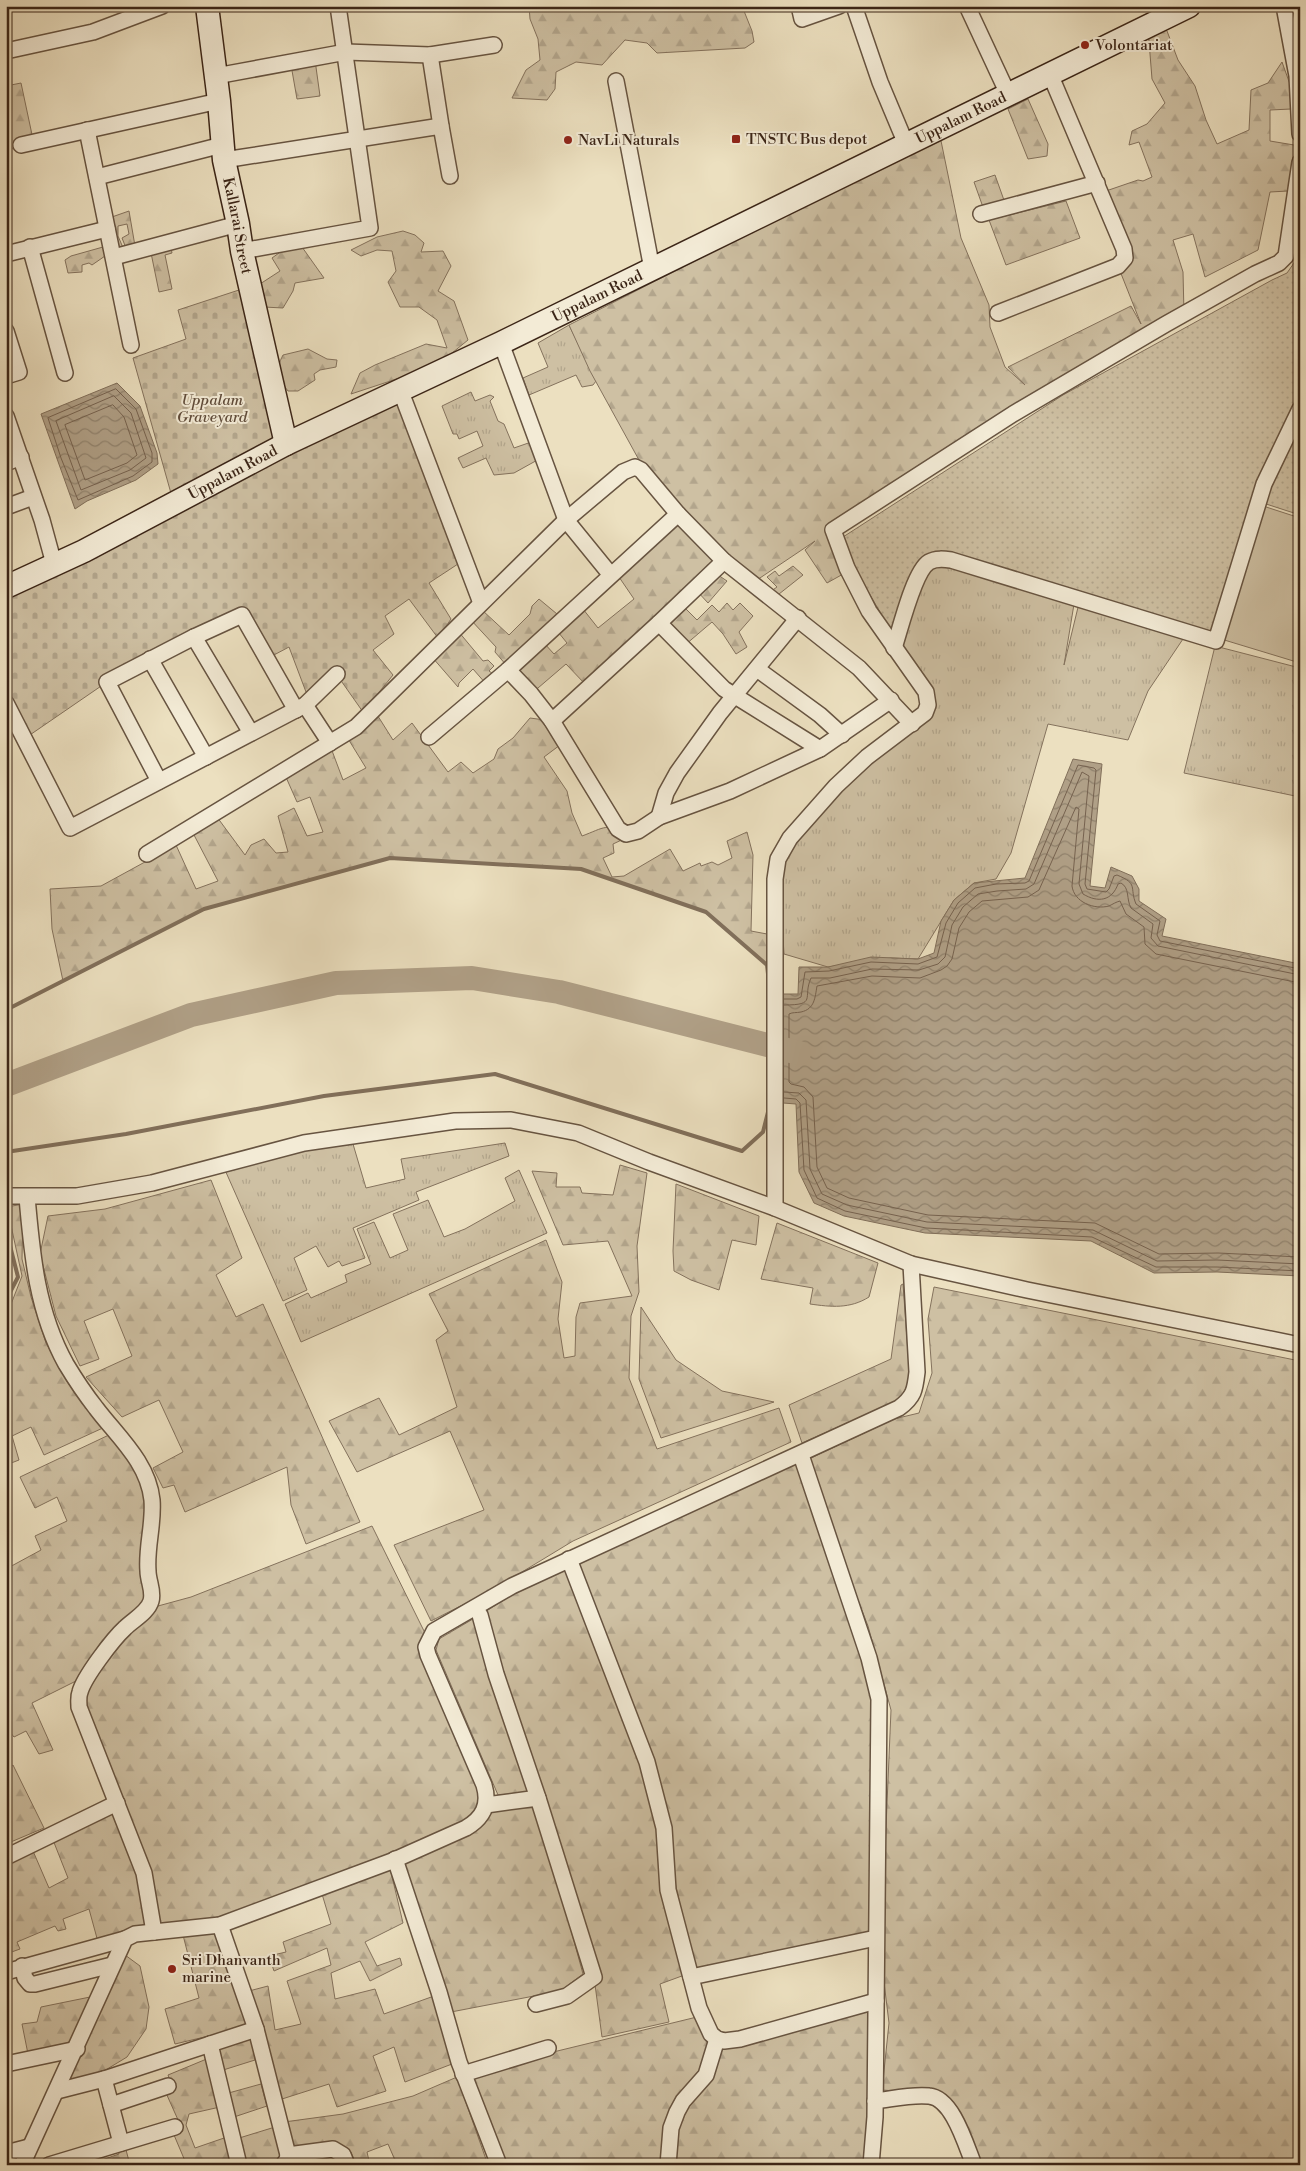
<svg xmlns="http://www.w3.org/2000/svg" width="1306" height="2171" viewBox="0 0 1306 2171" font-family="'Libre Bodoni',serif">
	<defs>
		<pattern id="grass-tufts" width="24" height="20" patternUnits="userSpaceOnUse" patternTransform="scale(1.25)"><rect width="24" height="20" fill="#cec0a3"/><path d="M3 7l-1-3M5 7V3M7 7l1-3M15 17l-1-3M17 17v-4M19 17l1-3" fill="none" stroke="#b2a58c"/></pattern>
		<pattern id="forest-firs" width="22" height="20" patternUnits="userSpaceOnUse" patternTransform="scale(1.25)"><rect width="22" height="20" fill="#cec0a3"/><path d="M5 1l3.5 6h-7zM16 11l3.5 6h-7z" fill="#b2a58c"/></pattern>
		<pattern id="cemetery-stones" width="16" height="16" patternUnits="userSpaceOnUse" patternTransform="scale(1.25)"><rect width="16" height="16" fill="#cec0a3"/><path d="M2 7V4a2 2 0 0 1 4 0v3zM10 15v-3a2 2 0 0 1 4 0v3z" fill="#b2a58c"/></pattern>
		<pattern id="park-dots" width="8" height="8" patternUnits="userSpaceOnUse" patternTransform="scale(1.25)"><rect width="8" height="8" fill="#cec0a3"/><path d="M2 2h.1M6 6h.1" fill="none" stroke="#b2a58c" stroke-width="1.8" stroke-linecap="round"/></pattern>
		<pattern id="water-waves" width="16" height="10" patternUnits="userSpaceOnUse" patternTransform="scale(1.25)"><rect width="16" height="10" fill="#b0a087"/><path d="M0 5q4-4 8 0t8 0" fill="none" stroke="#90826d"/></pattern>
	</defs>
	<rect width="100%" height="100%" fill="#ece0c0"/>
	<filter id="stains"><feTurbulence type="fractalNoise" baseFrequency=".004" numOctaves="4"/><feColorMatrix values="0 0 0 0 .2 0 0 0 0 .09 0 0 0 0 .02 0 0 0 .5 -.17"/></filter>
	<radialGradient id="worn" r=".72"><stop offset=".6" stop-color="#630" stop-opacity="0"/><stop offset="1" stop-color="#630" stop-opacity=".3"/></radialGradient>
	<!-- grass -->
	<g fill="url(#grass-tufts)" stroke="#84725d">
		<path d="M569,325L596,381L593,385L582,387L576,375L529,395L523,378L548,367L538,343Z"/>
		<path d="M471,392L475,401L490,395L494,397L490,401L498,421L504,424L514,448L537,440L541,458L514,473L494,475L486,458L463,468L458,458L483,446L477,431L459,439L457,434H453L442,406Z"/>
		<path d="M938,559L1075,598L1064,665L1080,599L1183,639L1148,691L1128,740L1048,724L1011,853L996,879L974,883L954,900L918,959L890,958L828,967L784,954L778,859L836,786L928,705L894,648L919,573Z"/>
		<path d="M1215,646L1300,668V797L1184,773Z"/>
		<path d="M505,1143L509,1156L416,1192L419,1200L353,1228L365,1258L342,1266L339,1261L328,1267L316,1246L294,1258L307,1290L283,1301L225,1170L311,1149L353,1144L366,1188L405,1179L401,1159Z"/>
		<path d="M519,1170L547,1233L301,1342L285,1304L308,1293L311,1298L347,1282L345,1275L371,1264L357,1229L374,1222L390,1258L408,1250L393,1214L428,1200L444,1237L465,1229L515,1201L505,1178Z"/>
	</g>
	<!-- forest -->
	<g fill="url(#forest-firs)" stroke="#84725d" fill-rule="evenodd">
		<path d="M529,6H742L752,31L754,42L745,48L657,53L647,43L625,40L602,65L576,62L556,72L555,89L547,100L512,98L526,70L540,60L538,39L530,19Z"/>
		<path d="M1161,25L1167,31L1178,60L1195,86L1206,120L1217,144L1249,130L1251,90L1268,83L1282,62L1291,87V109L1270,110V141L1294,145L1296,160L1288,191L1270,192L1258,250L1205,277L1193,234L1173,240L1183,272L1184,314L833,530L845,573L827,583L805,550L815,541L751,584L723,560L585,684L566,664L531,694L495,652L496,647L470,619L482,610L509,635L530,614L532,606L539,599L563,619L583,609L598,628L634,599L619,577L678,514L650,480L590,371L569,325L940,136L961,238L989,305L990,327L1005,367L1025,385L1008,367L1131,306L1141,324L1118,266L1125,258L1103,192L1138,180L1143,181L1152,177L1139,142L1129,145L1132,131L1147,124L1165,103L1152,79L1148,29ZM554,627L567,643L554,654L544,643Z"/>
		<path d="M315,60L320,96L297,99L291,65Z"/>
		<path d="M21,83L34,144L6,150V86Z"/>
		<path d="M1028,99L1048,144L1047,156L1028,159L1008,109Z"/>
		<path d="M995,175L1005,203L984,210L974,182Z"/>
		<path d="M1066,201L1080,238L1006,265L989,220Z"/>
		<path d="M129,211L135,246L126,248L122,238L129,234L127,224L118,226V236L124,250L115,246L109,218Z"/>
		<path d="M403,231L415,235L424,243L421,252L443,251L451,266L438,291L454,301L468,340L436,366L351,394L360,373L375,365L426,344L447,348L437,320L419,307H400L388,282L396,271L392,251L377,250L361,256L351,250L377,237Z"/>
		<path d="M170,243L172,253L165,255L172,289L159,292L150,248Z"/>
		<path d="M103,247L105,256L92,265L89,263L82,265V272L68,273L65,260L71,256Z"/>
		<path d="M302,247L324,278L295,283L293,291L283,308L264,307L260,284L280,271L272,258L286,248Z"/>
		<path d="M308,349L327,359L337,360L336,367L320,370L314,374L315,380L298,391H288C278,378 275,370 283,355Z"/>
		<path d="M793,566L803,575L774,598L767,594L777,587L767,577L775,571L779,576Z"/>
		<path d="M715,573L727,581L708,603L697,591Z"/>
		<path d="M727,603L733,610L740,603L753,616L739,632L747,647L736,654L723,634L712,622L685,645L659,623L684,607L697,620L712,605L719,612Z"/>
		<path d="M458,631L483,661L488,660L494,666L489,671L496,676L487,685L473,669L459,683L458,687L432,657Z"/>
		<path d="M376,713L393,740L412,723L448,772L461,762L473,773L494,759L498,749L513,738L530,718L552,721L560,745L544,757L567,791L572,813L582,836C604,828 608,821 628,837L613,844L614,853L603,858L612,877L624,876L670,849L683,871L700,863L701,866L712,862L718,865L732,858L727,841L747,832L753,855L751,931L767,934V965L706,912L581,869L390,858L204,909L63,981L52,929L50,889L101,886L176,845L196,889L218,881L194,835L217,817L245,855L251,845L264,839L276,853L288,852L278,816L294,808L307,836L323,832L310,797L297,802L285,775L331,748L343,780L366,768L347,737Z"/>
		<path d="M620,1165L647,1173L637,1246L639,1292L631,1316L629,1378L657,1449L779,1408L791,1442L573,1541L494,1589L431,1621L394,1545L484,1510L450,1431L357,1472L329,1421L379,1398L399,1435L457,1407L436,1340L448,1331L429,1294L546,1240L562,1282L558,1319L564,1358L575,1356L576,1317L580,1303L632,1296L608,1241L563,1245L532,1171L557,1173L556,1187H580L582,1193L613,1195Z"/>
		<path d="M211,1180L242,1258L216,1275L236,1317L263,1304L360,1522L306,1544L291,1505L287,1467L185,1512L174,1485L163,1488L153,1468L183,1452L159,1400L122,1417L86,1377L132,1356L113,1309L84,1321L99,1359L80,1366L56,1316L40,1254L48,1216L105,1209Z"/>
		<path d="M676,1184L759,1216L756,1245L732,1240L719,1290L691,1280L674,1271L673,1251Z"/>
		<path d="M23,1204L22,1259L31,1297L46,1343L68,1383L105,1427L44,1455L31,1427L12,1436L19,1460L6,1465V1317L22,1276L7,1207Z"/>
		<path d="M777,1223L878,1263L869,1297C850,1309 831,1307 810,1304L813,1288L761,1279Z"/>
		<path d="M903,1284L910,1381L899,1400L802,1443L789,1405L891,1359L901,1285Z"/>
		<path d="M934,1287L1300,1361V2165H972L939,2094L882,2090L889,2023L883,1974L882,1922L891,1710L868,1626L824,1512L809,1459L894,1419L919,1413L932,1373L928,1319Z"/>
		<path d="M641,1307L676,1360L722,1391L774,1402L661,1438L639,1379Z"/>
		<path d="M111,1434L144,1482L147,1506L146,1600L76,1681L32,1703L53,1750L39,1754L26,1731L14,1737L6,1727V1569L41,1550L35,1536L67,1521L57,1497L35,1508L20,1477Z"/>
		<path d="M801,1455L879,1699L876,1938L695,1973L673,1873L690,1973L660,1984L669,2022L602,2037L594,1977L480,1615L569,1559Z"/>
		<path d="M372,1526L425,1633L484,1785L477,1821L220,1925L154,1932L144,1873L79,1707L93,1669L147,1609L191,1597Z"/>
		<path d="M473,1619L486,1666L531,1792L498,1795L436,1650L439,1639Z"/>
		<path d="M13,1765L44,1828L6,1844V1770Z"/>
		<path d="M536,1802L583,1974L560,1991L451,2012L424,1938L404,1863L489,1808Z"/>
		<path d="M115,1811L142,1879L147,1927L98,1942L89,1909L63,1919L66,1929L58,1931L55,1926L17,1942L20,1949L6,1954V1861L33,1851L49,1888L68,1878L53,1840Z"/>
		<path d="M390,1868L403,1923L365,1942L377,1966L400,1958L402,1965L370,1981L360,1961L331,1973L335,1999L375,1989L384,2014L434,1996L452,2064L405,2082L394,2047L373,2056L386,2091L337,2107L329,2084L282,2099L262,2025L249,1991L268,1986L275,2030L301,2024L287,1981L331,1965L327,1948L274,1971L269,1956L286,1952L283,1942L331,1924L322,1894Z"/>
		<path d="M216,1930L251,2026L175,2044L165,2009L199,1998L183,1935Z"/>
		<path d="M121,1952L140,1966L149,2007L146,2029L127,2057L99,2074L65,2083Z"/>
		<path d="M95,1996L73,2044L28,2054L22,2024L37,2022L41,2007Z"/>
		<path d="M876,2001L870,2165H499L463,2074L701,2016L722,2046Z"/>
		<path d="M250,2034L255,2060L220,2071L214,2046Z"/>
		<path d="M209,2058L220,2107L189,2114L186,2125L195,2148L227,2137L233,2165H177L185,2161L174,2135L183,2131L166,2093L174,2091L168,2075Z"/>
		<path d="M457,2077L488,2165H397L388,2144L367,2152L369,2161L356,2165L351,2152L338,2145L290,2150L284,2122L343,2114L413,2096Z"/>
		<path d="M261,2084L267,2106L231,2118L225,2094Z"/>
		<path d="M275,2127L283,2160L269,2165H242L236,2139Z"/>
		<path d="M125,2146L130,2165H103L102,2160L119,2154L118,2148Z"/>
	</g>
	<!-- cemetery -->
	<path fill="url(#cemetery-stones)" stroke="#84725d" d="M242,289L287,447L401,392L461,562L429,583L451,619L438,638L409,599L385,616L394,634L373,650L393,675L363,712L337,675L306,692L289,647L272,656L242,615L107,682L24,739L6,703V587L174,504L133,358L186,339L178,310Z"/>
	<!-- park -->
	<g fill="url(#park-dots)" stroke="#84725d">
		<path d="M1300,234V407L1213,636L936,555L895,638L851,562L843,537L1063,395L1272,280L1287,273L1296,260Z"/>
		<path d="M1300,417V515L1260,502Z"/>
	</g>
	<!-- garden -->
	<path fill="#cec0a3" stroke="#84725d" d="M1260,505L1300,518V663L1221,639Z"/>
	<!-- water -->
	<g fill="url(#water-waves)" stroke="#816f5a">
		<path d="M117,383L140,406L157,453L158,464L136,480L87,501L75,509L41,414Z"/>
		<path d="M1073,759L1102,764L1090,886L1105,888L1111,867L1132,876L1139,889V901L1166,919L1162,936L1300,964V1276L1217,1272L1154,1273L1091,1241L925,1233L844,1216L814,1203L799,1172L796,1104L770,1102V994H798L799,967H828L871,957L918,959L934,953L941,921L954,900L974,883L1025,878Z"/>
	</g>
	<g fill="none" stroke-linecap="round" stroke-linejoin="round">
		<!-- shore -->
		<g stroke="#76624f" stroke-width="1">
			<path d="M116,389L136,409L152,453V462L133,476L78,500L61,458L48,418Z"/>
			<path d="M114,396L131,413L146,458L130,470L81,490L56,421Z"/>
			<path d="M113,405L124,417L137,455L127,463L85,480L65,425Z"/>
			<path d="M1300,983L1156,954L1145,944L1144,927L1126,914L1120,901C1116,902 1113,904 1109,906C1094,910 1074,902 1072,886L1079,809L1076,807L1039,890L1028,897L982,901L969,912L959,928L952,959L947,966L941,970L920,978L872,976L817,986C815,997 815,1009 801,1012C796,1013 793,1012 789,1014V1082L791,1084L804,1087L813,1097L817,1167L827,1188L849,1198L928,1215L1095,1223L1159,1254L1218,1253L1300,1257"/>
			<path d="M784,999H797L801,997L805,972L829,971L871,962L918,964L937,957L946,923L958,903L975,888L996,884L1025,883L1029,881L1078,765L1094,768L1096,770L1085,884L1087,889L1106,892L1109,889L1114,876L1117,875C1139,884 1129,887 1136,904L1160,921L1157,935L1160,941L1300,969"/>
			<path d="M784,1005C818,1005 802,998 811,978H830L872,969L919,970L938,964L945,957L952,925L963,907L978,894L997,891L1026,889L1034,884L1082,772L1089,776L1079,884L1083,894C1098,903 1112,901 1118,884L1121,883C1130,888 1126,899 1131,908L1153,924L1151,938L1158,946L1300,975"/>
			<path d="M784,1092L799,1093L806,1100L810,1169L822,1194L847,1205L927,1222L1093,1230L1157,1261L1217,1260L1300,1264"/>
			<path d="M784,1098L796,1099L800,1103L804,1170L817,1198L845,1211L926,1228L1092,1237L1156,1267H1217L1300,1271"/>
		</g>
		<!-- stream -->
		<g stroke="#816f5a" stroke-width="4">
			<path d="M6,1010L204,909L390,858L581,869L706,912L767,965L768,974"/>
			<path d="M6,1152L126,1134L324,1096L495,1074L742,1151L763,1132L769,1108"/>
			<path d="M6,1230L18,1277L6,1300"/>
		</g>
		<!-- river -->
		<path stroke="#b0a087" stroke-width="24" d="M6,1085L191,1015L336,983L472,978L559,992L799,1053"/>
		<!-- street casing -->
		<g stroke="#675441" stroke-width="18">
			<g id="street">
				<path d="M799,6L802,19L839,6"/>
				<path d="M854,6L880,82L906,144"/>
				<path d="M967,6L1008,94"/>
				<path d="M1284,6L1297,76L1300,134"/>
				<path d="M6,51L93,32L162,6"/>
				<path d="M430,55L441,126"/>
				<path d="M216,76L346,52L430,55L494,45"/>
				<path d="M616,81L652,269"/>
				<path d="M87,130L131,345"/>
				<path d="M21,145L219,101"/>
				<path d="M224,160L441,126L450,176"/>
				<path d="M97,177L222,145"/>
				<path d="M981,214L1097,183"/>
				<path d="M30,247L65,373"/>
				<path d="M242,251L370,228L338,6"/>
				<path d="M6,254L107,229"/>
				<path d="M114,257L238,224"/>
				<path d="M998,313L1118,266L1125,258L1124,249L1050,74"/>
				<path d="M6,331L19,372L6,376"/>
				<path d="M501,343L566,520L610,574"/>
				<path d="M401,392L481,603"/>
				<path d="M6,416L42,520L54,564"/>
				<path d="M6,463L21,457"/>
				<path d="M6,507L33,497"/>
				<path d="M659,623L724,689L820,749"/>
				<path d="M194,637L251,733"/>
				<path d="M894,648C900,630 914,571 929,562C936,558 944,559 951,560L1216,641L1264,484L1300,409"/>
				<path d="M150,659L206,757"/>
				<path d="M757,669L820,715L842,735"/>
				<path d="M508,670L531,694L552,721L618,829L626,834L638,831L659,817L730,791L820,749L891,700"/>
				<path d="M6,703L70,828L305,705L337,674"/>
				<path d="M305,705L330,743"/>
				<path d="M552,721L659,623L724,561"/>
				<path d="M429,737L508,670L678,514"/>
				<path d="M159,781L107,682L194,637L242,615L296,710"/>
				<path d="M659,817L666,793L677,773L720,713L798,618"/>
				<path d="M147,854L356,727L566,520L623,472L635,467L641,470L678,514L724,561L859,668L912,724"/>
				<path d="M6,1196H77L152,1183L304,1143L455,1121L511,1120L578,1133L649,1162L775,1208L911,1264L1027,1290L1300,1345"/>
				<path d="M27,1197C32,1255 37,1312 66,1364C75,1379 85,1394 96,1408C117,1436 148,1462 152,1500C154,1524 146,1547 148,1571C148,1581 154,1591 151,1601C148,1612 133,1620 125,1628C113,1639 84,1677 80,1692C78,1697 79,1702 79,1707L144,1873L154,1932"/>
				<path d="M775,1208V879L778,859L790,838L836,786L867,757L925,713L928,705L926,692L869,611L847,568L833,530L1013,414L1166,324L1255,274L1279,263L1286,256L1300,162"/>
				<path d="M801,1455L869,1658L879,1699L875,2117L871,2165"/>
				<path d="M569,1559L647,1762L664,1828L668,1890L699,2008L711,2034L717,2039L724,2041L740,2039L876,2001"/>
				<path d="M480,1615L496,1674L538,1798L594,1977L567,1996L536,2004"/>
				<path d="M486,1805L538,1798"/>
				<path d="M6,1857L117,1803"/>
				<path d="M395,1859L439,1992L459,2062L499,2165"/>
				<path d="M220,1925L256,2029L288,2155L287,2160L283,2165"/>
				<path d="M22,1966L25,1978L30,1984H35L112,1965"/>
				<path d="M6,1972L125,1939"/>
				<path d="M691,1977L876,1938"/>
				<path d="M210,2044L239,2165"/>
				<path d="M6,2064L77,2049"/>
				<path d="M463,2074L548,2048"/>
				<path d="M104,2079L121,2143"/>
				<path d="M57,2091L104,2079L256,2029"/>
				<path d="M875,2101C892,2099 912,2094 929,2096C953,2098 966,2146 974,2165"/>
				<path d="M111,2105L168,2086"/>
				<path d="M6,2153L29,2147"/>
				<path d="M288,2155L333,2149L343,2155L347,2165"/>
				<path d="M22,2165L125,1939L135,1934L220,1925L392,1861L466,1828C483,1818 490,1805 484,1785L428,1655L426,1647L434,1631L512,1586L899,1408C914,1397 915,1390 917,1372L911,1264"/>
				<path d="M49,2165L175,2127"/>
				<path d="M668,2165L671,2128L677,2112L683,2101L706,2075L717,2039"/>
			</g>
		</g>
		<!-- secondary casing -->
		<g stroke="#3b2517" stroke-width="25">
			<g id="secondary">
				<path id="s1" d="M207,6L219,101L224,160L238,224L242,251L286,444"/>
				<path id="s2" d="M6,587L84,551L286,444L501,343L1189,6"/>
			</g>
		</g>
		<!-- street -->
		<use href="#street" stroke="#f3ebd6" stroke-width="15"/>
		<!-- secondary -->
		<use href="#secondary" stroke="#f3ebd6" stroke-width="22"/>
	</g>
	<!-- markers -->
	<g fill="#8f2418" stroke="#f3ebd6" stroke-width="2">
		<circle cx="1085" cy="45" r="5"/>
		<rect x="731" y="134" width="10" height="10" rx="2.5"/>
		<circle cx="568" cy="140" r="5"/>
		<circle cx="172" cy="1969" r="5"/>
	</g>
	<g text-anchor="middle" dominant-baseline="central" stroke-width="4" stroke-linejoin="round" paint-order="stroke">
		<!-- poi labels -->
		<g font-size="15" fill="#3b2517" stroke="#f3ebd6" text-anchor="start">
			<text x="1095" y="45">Volontariat</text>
			<text x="746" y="139">TNSTC Bus depot</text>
			<text x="578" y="140">NavLi Naturals</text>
			<text x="182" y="1960">Sri Dhanvanth<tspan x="182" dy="17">marine</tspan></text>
		</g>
		<!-- street labels -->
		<g font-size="15" fill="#3b2517" stroke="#f3ebd6">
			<text stroke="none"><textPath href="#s2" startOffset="1064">Uppalam Road</textPath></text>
			<text stroke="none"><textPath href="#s1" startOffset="222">Kallarai Street</textPath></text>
			<text stroke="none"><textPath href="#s2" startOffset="659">Uppalam Road</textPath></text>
			<text stroke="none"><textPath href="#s2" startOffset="254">Uppalam Road</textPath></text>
		</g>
		<!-- park labels -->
		<g font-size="15" font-style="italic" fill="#604c3a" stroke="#f3ebd6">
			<text x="212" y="400">Uppalam<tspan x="212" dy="17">Graveyard</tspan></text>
		</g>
	</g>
	<!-- margin -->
	<rect width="1306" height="2171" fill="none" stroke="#ece0c0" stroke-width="25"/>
	<rect x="8" y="8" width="1291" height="2156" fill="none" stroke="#3b2517" stroke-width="2.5"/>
	<rect x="12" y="12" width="1281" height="2146" fill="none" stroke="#3b2517"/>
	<rect width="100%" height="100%" filter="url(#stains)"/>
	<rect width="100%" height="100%" fill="url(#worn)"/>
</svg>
